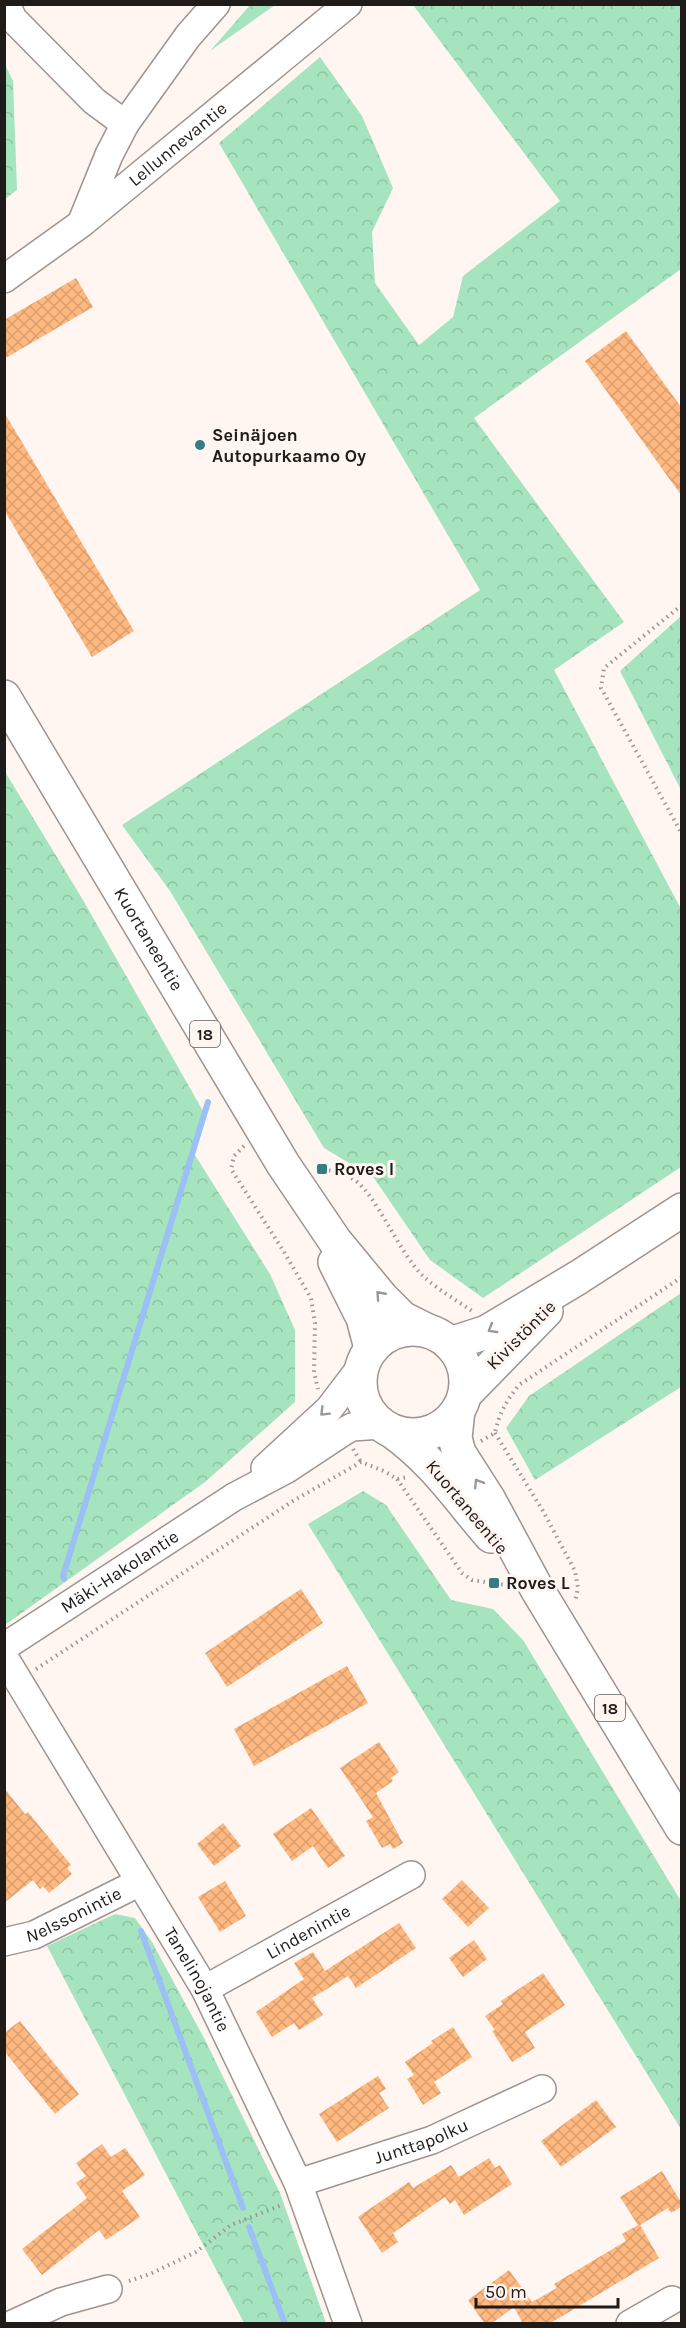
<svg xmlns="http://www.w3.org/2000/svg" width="686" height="2328" viewBox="0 0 686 2328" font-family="Karla,sans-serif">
	<defs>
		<pattern id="forest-crowns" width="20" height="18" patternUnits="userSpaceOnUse" patternTransform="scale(1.5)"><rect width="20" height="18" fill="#a5e4bf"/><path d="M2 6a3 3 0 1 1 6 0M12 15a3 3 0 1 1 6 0" fill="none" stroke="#8ec3a4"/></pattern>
		<pattern id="building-cross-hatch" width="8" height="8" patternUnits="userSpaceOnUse" patternTransform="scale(1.5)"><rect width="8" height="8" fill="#ffb980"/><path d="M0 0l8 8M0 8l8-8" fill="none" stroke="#da9e6e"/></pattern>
	</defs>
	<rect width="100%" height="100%" fill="#fff6f2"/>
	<!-- forest -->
	<g fill="url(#forest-crowns)">
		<path d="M250,5H275L210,51Z"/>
		<path d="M413,5H681V269L474,418L624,622L554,670L681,909V1167L483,1298L430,1260L374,1178L324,1148L170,891L122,825L480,590L219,143L320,57L362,116L393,188L372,232L375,283L419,345L453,317L463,276L560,201Z"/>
		<path d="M4,62L13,81L17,190L5,199Z"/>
		<path d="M681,616V790L620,671Z"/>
		<path d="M4,770L83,900L203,1111L193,1152L270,1274L295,1330V1402L205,1482L5,1625Z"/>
		<path d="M681,1293V1387L535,1480L506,1428L529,1396Z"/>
		<path d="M363,1491L386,1505L451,1600L493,1609L523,1640L681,1901V2129L308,1524Z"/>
		<path d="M115,1914L135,1918L152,1942L205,2040L280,2193L326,2323H244L47,1946Z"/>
	</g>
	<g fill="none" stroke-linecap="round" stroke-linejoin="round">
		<!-- stream -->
		<g stroke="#9bc0f6" stroke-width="6">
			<path d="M64,1579L63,1576L208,1102"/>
			<path d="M141,1931L243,2208"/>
			<path d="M249,2227L285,2324"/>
		</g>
	</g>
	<!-- building -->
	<g fill="url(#building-cross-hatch)">
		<path d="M76,278L93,307L4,359V320Z"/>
		<path d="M626,331L681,407V495L585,361Z"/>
		<path d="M4,412L134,631L92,657L4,510Z"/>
		<path d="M301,1589L323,1623L227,1687L205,1653Z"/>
		<path d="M347,1666L368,1703L254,1766L234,1729Z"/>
		<path d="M379,1742L399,1772L391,1778L393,1781L376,1793L403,1843L393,1849L390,1844L382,1848L366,1821L373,1817L340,1768Z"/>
		<path d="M4,1788L25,1814L28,1812L71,1865L67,1868L72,1874L49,1893L43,1886L40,1889L33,1880L4,1903Z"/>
		<path d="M311,1808L345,1856L328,1868L313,1846L292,1861L273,1834Z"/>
		<path d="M223,1823L241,1846L214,1866L197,1844Z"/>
		<path d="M462,1880L489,1908L468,1927L442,1899Z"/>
		<path d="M225,1881L246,1916L220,1932L198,1897Z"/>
		<path d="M399,1923L416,1948L356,1988L348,1976L312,1998L323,2015L299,2030L294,2023L272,2037L256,2012L304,1979L294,1963L313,1952L325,1971Z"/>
		<path d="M474,1940L487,1959L463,1977L449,1958Z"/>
		<path d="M543,1973L565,2005L525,2032L535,2048L512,2062L492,2031L495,2030L485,2016L503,2004L501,2001Z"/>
		<path d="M20,2021L79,2094L55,2114L4,2051V2033Z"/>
		<path d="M453,2027L472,2057L434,2082L441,2093L423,2105L407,2079L414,2075L405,2062L433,2043L431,2041Z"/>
		<path d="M378,2076L386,2089L379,2093L389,2108L337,2142L319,2114Z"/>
		<path d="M596,2100L616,2127L561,2167L541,2141Z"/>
		<path d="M102,2144L111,2157L125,2148L145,2175L122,2191L140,2217L106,2240L99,2230L42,2275L22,2249L87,2198L76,2183L86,2176L76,2163Z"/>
		<path d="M489,2158L495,2168L500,2165L512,2184L464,2215L455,2200L450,2204L445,2197L393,2233L398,2242L382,2253L358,2217L409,2182L413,2188L451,2165L459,2177Z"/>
		<path d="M662,2171L681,2202V2207L671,2213L668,2208L640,2225L659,2258L549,2324H523L514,2307L491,2324H485L468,2300L509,2270L532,2302L557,2288L554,2284L626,2241L622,2234L638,2225L620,2197Z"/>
	</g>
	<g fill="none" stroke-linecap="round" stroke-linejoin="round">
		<!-- minor casing -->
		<g stroke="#9e938f" stroke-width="30">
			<g id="minor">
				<path d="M6,4L13,19L94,101L125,124"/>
				<path d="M83,219L109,155L125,124L188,36L216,4"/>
				<path id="s1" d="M4,279L82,223L348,4"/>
				<path d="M265,1468L329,1409L361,1367"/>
				<path id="s2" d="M4,1647L234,1497L287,1469L343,1432L352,1427L381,1425"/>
				<path id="s3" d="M4,1657L205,1989L298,2183L348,2324"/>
				<path id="s4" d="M4,1942L34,1935L140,1882"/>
				<path id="s5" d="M205,1989L411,1875"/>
				<path id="s6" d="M298,2183L432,2140L542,2089"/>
				<path d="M13,2324L61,2302L108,2289"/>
				<path d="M630,2324L672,2300"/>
			</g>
		</g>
		<!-- major casing -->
		<g stroke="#9e938f" stroke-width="36">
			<g id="major">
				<path d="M450,1344L487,1332L579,1277L682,1210"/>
				<path d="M465,1394L546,1311"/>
			</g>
		</g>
		<!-- highway casing -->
		<g stroke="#9e938f" stroke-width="36">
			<g id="highway">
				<path id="s7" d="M4,697L283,1164L335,1241L382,1298L402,1318L426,1330"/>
				<path d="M335,1262L363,1318L371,1348"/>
				<circle cx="413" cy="1382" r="53"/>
				<path d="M458,1410L455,1438L459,1453L489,1500L537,1589L682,1828"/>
				<path d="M392,1431C434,1461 458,1498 491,1536"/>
			</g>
		</g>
		<!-- path -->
		<g stroke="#9c9592" stroke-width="4" stroke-dasharray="1.5 4.5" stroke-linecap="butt">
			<path d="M682,605L604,668L601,688L682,834"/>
			<path d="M244,1146L234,1156L231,1169L284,1252L311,1298L315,1323L314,1372L318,1389"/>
			<path d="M317,1169C330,1170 342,1172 353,1179C376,1193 399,1253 423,1276C437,1289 456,1300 472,1311"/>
			<path d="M495,1433L543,1511L575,1571L578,1588L575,1602"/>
			<path d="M481,1441L495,1433C499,1413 507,1400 519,1385L682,1277"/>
			<path d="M353,1449L361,1462"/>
			<path d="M397,1479L462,1573L472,1580L506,1585"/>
			<path d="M36,1669L293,1501L361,1462L384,1471L397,1479L408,1477"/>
			<path d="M129,2281L150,2274L196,2252L231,2225L282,2205"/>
		</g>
		<!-- minor -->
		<use href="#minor" stroke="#fff" stroke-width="27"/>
		<!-- major -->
		<use href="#major" stroke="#fff" stroke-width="33"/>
		<!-- highway -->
		<use href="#highway" stroke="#fff" stroke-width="33"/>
	</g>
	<!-- one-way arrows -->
	<defs><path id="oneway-chevron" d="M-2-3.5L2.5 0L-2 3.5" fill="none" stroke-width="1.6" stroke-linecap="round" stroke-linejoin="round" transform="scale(1.5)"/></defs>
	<g stroke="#9a9898">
		<use href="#oneway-chevron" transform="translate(380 1295) rotate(-132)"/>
		<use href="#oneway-chevron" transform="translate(492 1329) rotate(150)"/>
		<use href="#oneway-chevron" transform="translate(324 1412) rotate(135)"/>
		<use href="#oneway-chevron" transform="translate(478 1483) rotate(-122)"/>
	</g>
	<!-- markers -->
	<g fill="#347d80" stroke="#fff6f2" stroke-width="2">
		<circle cx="200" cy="445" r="6"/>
		<rect x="316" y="1163" width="12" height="12" rx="3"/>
		<rect x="488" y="1577" width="12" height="12" rx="3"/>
	</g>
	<g text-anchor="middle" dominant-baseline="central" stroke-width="6" stroke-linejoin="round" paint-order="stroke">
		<!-- shield labels -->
		<g fill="#fff6f2" stroke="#625d5a" stroke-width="1.5">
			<rect x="190" y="1021" width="30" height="26" rx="4.5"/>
			<rect x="595" y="1695" width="30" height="26" rx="4.5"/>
		</g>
		<g font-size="16" font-weight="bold" fill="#1f1b19">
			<text x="205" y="1034">18</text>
			<text x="610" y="1708">18</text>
		</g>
		<!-- street labels -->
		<g font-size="18" fill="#1f1b19" stroke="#fff6f2">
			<text stroke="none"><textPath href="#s1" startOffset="220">Lellunnevantie</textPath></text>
			<text stroke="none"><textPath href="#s7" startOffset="282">Kuortaneentie</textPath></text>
			<text transform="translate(521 1335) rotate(-45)">Kivistöntie</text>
			<text transform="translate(467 1507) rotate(50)">Kuortaneentie</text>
			<text stroke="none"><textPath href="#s2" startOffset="138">Mäki-Hakolantie</textPath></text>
			<text stroke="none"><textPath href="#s4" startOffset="75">Nelssonintie</textPath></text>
			<text stroke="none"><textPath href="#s5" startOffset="118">Lindenintie</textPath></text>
			<text stroke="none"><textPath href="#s3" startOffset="376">Tanelinojantie</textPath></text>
			<text stroke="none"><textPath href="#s6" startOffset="130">Junttapolku</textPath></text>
		</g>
		<!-- poi labels -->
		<g font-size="18" font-weight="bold" fill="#1f1b19" stroke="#fff6f2" text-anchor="start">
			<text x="212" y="435">Seinäjoen<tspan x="212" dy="21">Autopurkaamo Oy</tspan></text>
			<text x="334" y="1169">Roves I</text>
			<text x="506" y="1583">Roves L</text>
		</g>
	</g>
	<!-- border -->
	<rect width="686" height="2328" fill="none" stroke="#1f1b19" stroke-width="12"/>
	<!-- scale -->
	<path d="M476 2298v9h142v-9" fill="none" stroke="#1f1b19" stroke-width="3"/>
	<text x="485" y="2298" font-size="18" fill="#1f1b19" stroke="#fff6f2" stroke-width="4.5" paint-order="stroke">50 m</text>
</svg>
